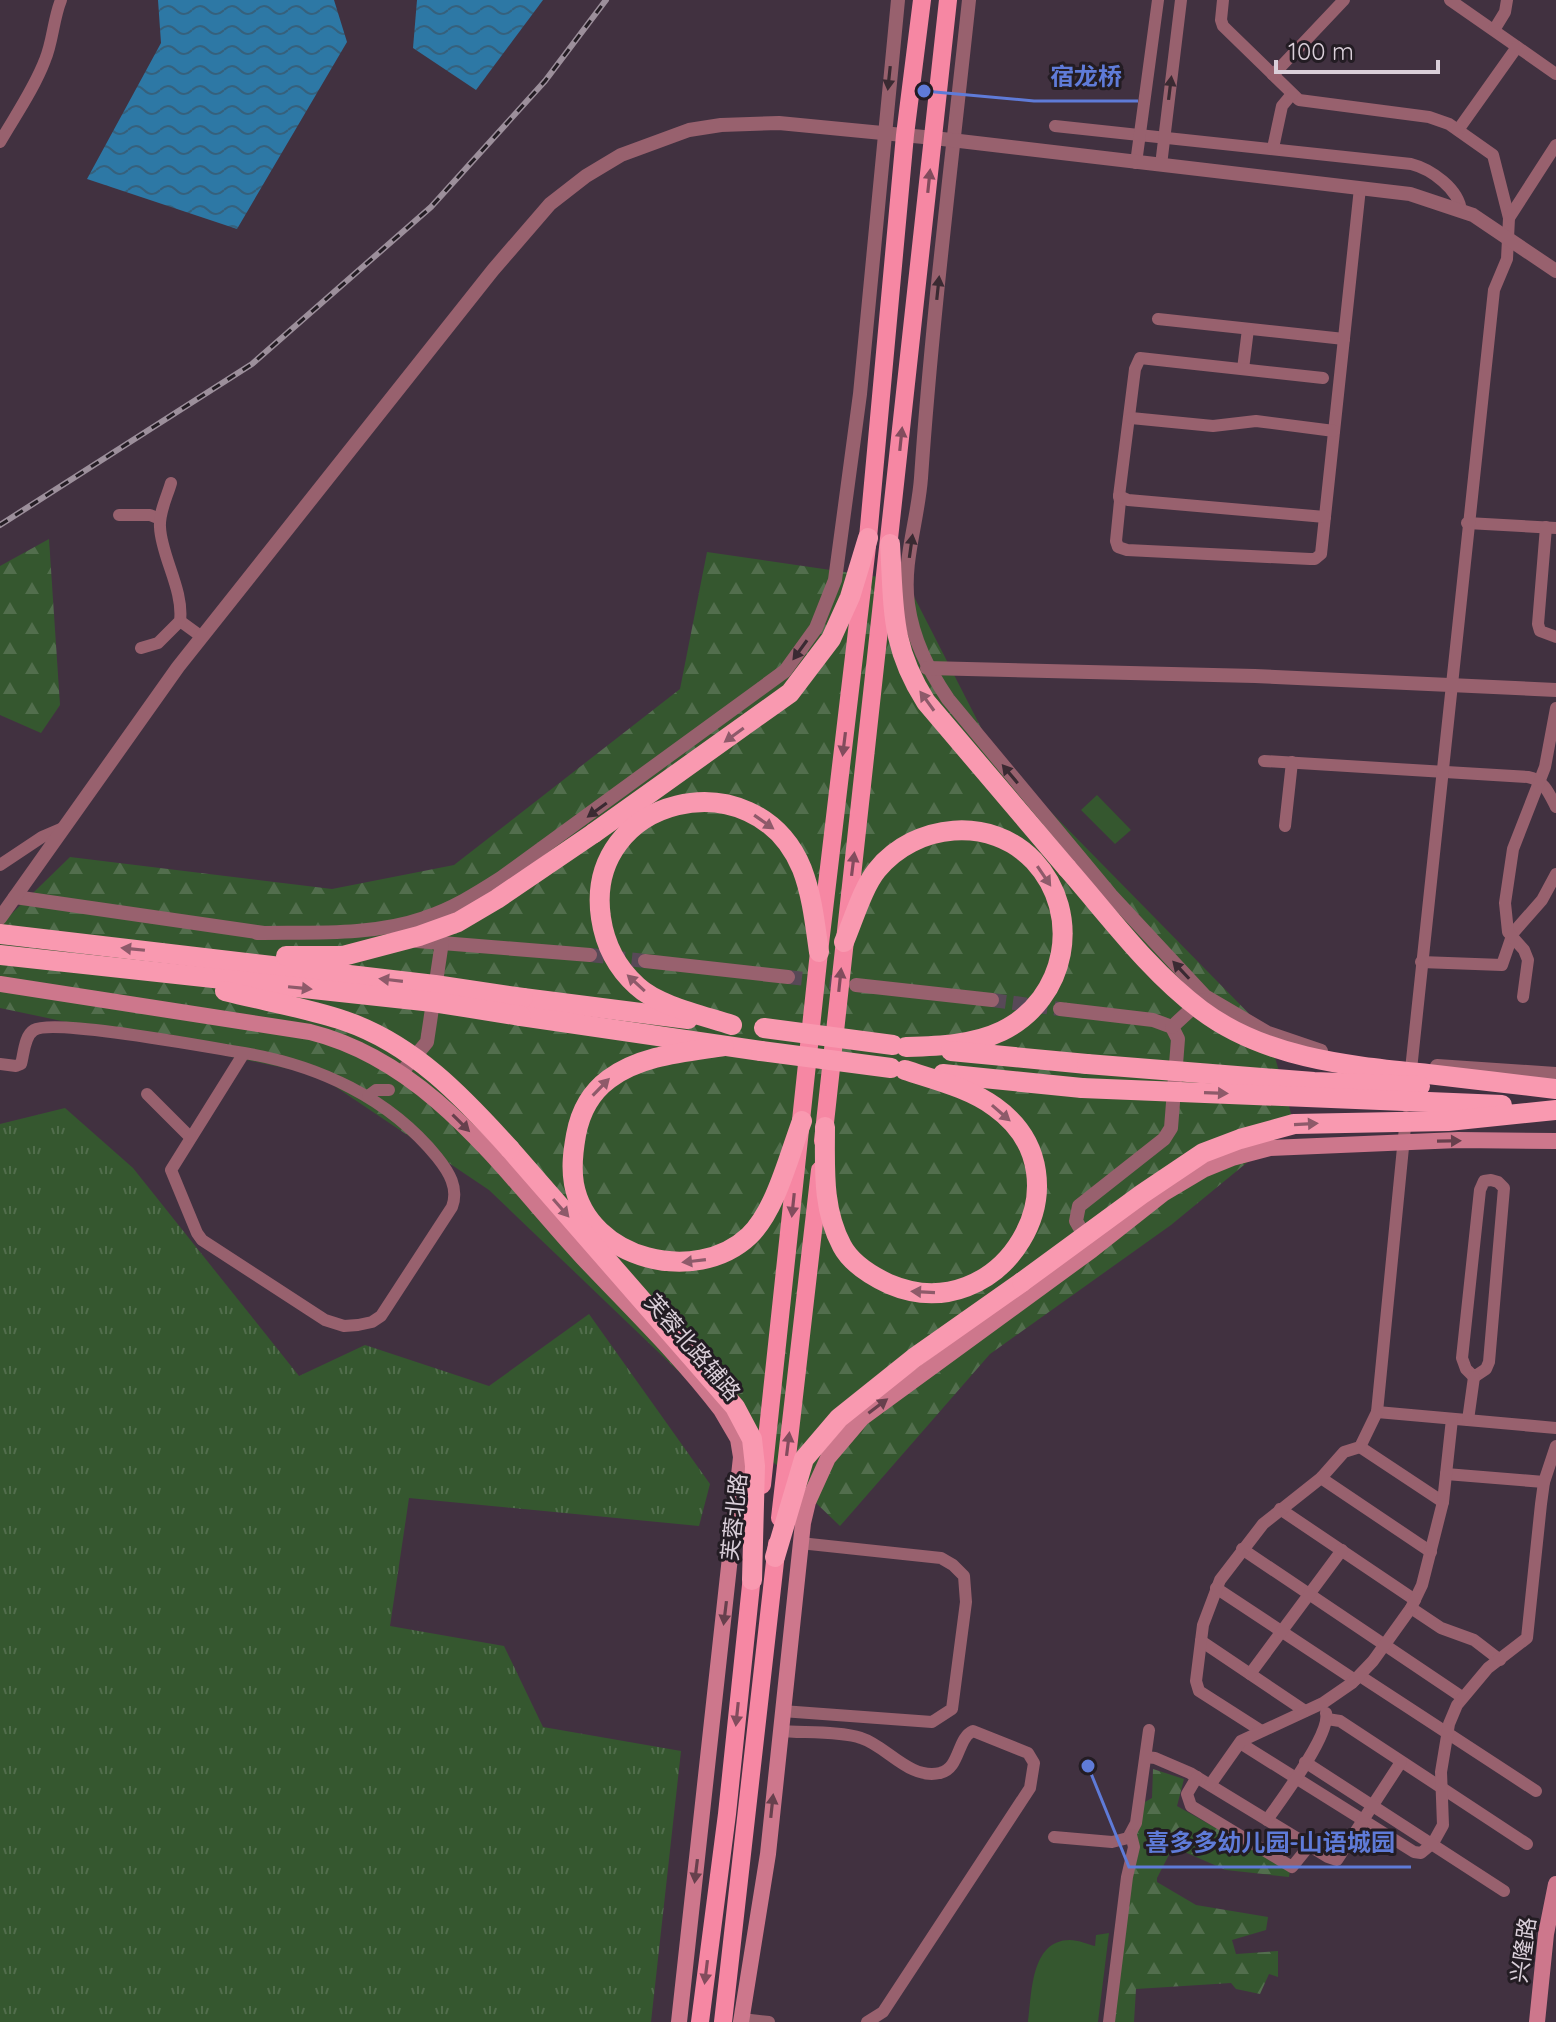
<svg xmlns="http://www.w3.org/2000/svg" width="1556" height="2022" viewBox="0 0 1556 2022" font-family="Quicksand,'Noto Sans SC',sans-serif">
	<defs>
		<pattern id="forest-firs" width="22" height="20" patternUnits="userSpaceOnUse" patternTransform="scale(2)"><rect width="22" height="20" fill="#35572f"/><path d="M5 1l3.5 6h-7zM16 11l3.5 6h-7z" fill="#526e4d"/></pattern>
		<pattern id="park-tufts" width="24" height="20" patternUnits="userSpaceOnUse" patternTransform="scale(2)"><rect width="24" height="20" fill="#35572f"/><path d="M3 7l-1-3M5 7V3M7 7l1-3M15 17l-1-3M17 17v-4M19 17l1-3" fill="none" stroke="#526e4d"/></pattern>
		<pattern id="water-waves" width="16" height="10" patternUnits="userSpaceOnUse" patternTransform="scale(2)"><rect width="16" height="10" fill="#2d78a5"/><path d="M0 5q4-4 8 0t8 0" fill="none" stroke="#35617d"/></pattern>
	</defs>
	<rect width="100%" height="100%" fill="#413140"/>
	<!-- grass -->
	<g fill="#35572f">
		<path d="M1097,795L1131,830L1115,844L1081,810Z"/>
		<path d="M1109,1933L1098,2022H1028C1032,1995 1030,1940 1070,1940C1078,1940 1087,1944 1095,1946L1096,1935Z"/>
	</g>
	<!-- forest -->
	<g fill="url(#forest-firs)">
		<path d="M49,539L60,705L41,733L0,715V566Z"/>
		<path d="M707,552L906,581L995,755L1268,1033L1294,1124L1171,1225L990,1354L840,1526L489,1190L318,1075L0,1008V925L70,857L332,889L454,865L680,689Z"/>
		<path d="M1153,1769L1184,1779L1177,1806L1290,1870L1289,1877L1226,1870L1173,1847L1157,1878V1882L1196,1905L1268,1917L1266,1930L1232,1940L1236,1954L1278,1951V1977L1269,1974L1260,1994L1236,1989L1231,1983L1136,1989L1134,2022H1112L1134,1840L1143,1803L1152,1798Z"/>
	</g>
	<!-- park -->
	<path fill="url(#park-tufts)" d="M65,1108L133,1168L299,1376L365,1345L489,1386L589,1314L710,1484L699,1526L409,1498L390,1626L504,1646L543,1727L681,1751L651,2022H0V1124Z"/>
	<!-- water -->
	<g fill="url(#water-waves)">
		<path d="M158,0H334L347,42L237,229L87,179L161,43Z"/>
		<path d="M417,0H543L476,90L413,48Z"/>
	</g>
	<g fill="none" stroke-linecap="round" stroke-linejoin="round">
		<!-- tertiary-tunnel -->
		<g stroke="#584957" stroke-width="14" stroke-dasharray="14 7" stroke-linecap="butt">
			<path d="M590,955L645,961"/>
			<path d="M788,977L847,984"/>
			<path d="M992,1000L1060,1009"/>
		</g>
		<!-- minor -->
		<g stroke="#98616e" stroke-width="12">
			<path d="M1223,0L1221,20L1223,26L1299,100L1429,117L1449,124L1493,155L1509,218"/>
			<path d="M1450,0L1556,74"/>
			<path d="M1494,30L1505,12L1507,0"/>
			<path d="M1273,75L1344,0"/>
			<path d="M1055,126L1411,164C1431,169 1459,189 1461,211"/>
			<path d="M1458,130L1517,47"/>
			<path d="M0,142C15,116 34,89 45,60C53,41 53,20 61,0"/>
			<path d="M1273,148L1282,106L1292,94"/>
			<path d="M1136,163L1158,0"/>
			<path d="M1161,165L1181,0"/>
			<path d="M1158,319L1344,339"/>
			<path d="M1243,369L1248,329"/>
			<path d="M1323,378L1140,358L1135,369L1119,496L1120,501L1116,541L1118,547L1127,550L1310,559H1315L1321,554L1360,188"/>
			<path d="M1131,418L1213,426L1256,421L1334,431"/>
			<path d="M1119,496L1128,500L1325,517"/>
			<path d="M119,515H150L160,519"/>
			<path d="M1467,523L1556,528"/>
			<path d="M1546,527L1538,624L1540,631L1556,637"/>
			<path d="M180,621L202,637"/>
			<path d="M141,648L158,643L180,621C184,590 161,556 160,527C159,512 167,497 171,483"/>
			<path d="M1264,761L1528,777C1544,780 1549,793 1556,807"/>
			<path d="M1285,826L1292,762"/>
			<path d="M0,865L42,837L63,828"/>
			<path d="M1421,962L1502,965L1513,933L1542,900L1556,874"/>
			<path d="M1523,997L1528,960L1524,950L1508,932L1505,903L1513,849L1545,767L1556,708"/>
			<path d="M0,1064L16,1066L21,1064C24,1054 24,1036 34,1030C54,1018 212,1048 244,1053C318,1065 389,1098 437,1157C449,1172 459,1188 452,1207L381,1316L372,1322L358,1325L344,1326L325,1320L202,1240L197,1233L171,1170L244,1053"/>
			<path d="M1410,1079L1494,290L1507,259L1509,218L1556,145"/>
			<path d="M147,1094L190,1137"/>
			<path d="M368,1096L376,1090H389"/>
			<path d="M1491,1180L1498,1182L1504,1188L1489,1362L1486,1369L1474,1377L1466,1369L1462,1358L1480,1190L1484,1181Z"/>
			<path d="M1377,1412L1556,1428"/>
			<path d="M1468,1420L1474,1377"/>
			<path d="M1360,1447L1443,1502"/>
			<path d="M1446,1474L1544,1482"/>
			<path d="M1321,1478L1431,1552"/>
			<path d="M1280,1509L1415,1600"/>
			<path d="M1242,1549L1462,1697"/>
			<path d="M1216,1588L1355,1680"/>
			<path d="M1411,1608L1441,1628L1474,1640L1500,1660"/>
			<path d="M1201,1641L1305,1711"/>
			<path d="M1250,1674L1342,1550"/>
			<path d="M1360,1676L1536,1791"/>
			<path d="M782,1711L932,1722L952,1709L966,1602L964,1576L953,1565L941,1558L800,1543"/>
			<path d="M1327,1719L1340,1721L1527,1844"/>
			<path d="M1260,1730L1199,1691L1196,1681L1203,1625L1220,1580L1263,1524L1321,1478L1344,1452L1360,1447L1377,1412L1406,1117"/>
			<path d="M780,1731C802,1733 841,1731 861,1738C887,1746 909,1780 940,1773C960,1769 957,1738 973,1731L1028,1753L1034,1763L1030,1788L883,2012L867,2022"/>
			<path d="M1240,1743L1414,1852L1421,1853L1433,1843L1443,1825L1441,1772L1449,1724L1457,1705L1488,1668L1527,1638L1541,1504L1544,1482L1556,1446"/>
			<path d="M1146,1757L1155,1758L1190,1773L1328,1857L1337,1860L1401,1762"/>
			<path d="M1305,1762L1504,1891"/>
			<path d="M1197,1777L1187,1794L1191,1806L1292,1867L1309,1846"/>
			<path d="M1210,1785L1241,1741L1323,1703L1352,1683L1373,1661L1411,1608L1422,1585L1443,1502L1452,1419"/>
			<path d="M1267,1820C1281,1800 1331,1734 1326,1713"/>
			<path d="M1054,1837L1112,1842L1128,1838L1136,1823L1149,1730"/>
			<path d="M742,2019L769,2022"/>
			<path d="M1109,2022L1127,1877L1134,1847L1131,1835"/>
		</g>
		<!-- tertiary -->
		<g stroke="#98616e" stroke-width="14">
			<path d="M969,0C952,159 932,318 921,478C918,520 902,563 908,604C913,640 928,669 948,699L1111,895L1205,996L1268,1033L1321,1051"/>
			<path d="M927,668L1255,676L1556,690"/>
			<path d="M15,897L264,933"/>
			<path d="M0,918L178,667L493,270L550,204L586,176L621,155L689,130L721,125L779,123L934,138L1410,194L1473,215L1556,271"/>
			<path d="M257,933C312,932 372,936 424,918C452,909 476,894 501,878L785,671L816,628L835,580L860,394L898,0"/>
			<path d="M417,941L590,955"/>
			<path d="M645,961L788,977"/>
			<path d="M856,985L992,1000"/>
			<path d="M1060,1009L1153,1020L1172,1027L1178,1039L1171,1128L1164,1139L1079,1206L1076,1221L1088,1242"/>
			<path d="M1172,1027L1201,1000"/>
			<path d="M1437,1066L1556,1074"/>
			<path d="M402,1072L427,1042L442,942"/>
		</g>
		<!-- secondary -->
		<g stroke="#cd778c" stroke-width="16">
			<path d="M0,984L310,1032C430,1062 502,1170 582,1257C629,1307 680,1356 721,1410L738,1439L741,1457L679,2022"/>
			<path d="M741,2022L768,1854L803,1523L808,1502L828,1458L862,1418L1092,1250L1163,1194L1205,1169L1232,1158L1270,1148L1458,1140L1556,1141"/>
			<path d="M1537,2022L1546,1934L1556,1884"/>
		</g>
		<!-- primary -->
		<g stroke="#f687a3" stroke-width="18">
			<path d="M823,1141L948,0"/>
			<path d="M762,1485L819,952L868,538L905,135L922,0"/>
			<path d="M780,1518L820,1170"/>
			<path d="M700,2022L727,1814L753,1566"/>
			<path d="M723,2022L777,1544"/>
		</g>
		<!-- trunk -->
		<g stroke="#f999b0" stroke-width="20">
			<path d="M890,544C894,609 890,645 926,702L1067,868"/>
			<path d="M594,833L790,693L831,639L850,597L868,538"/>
			<path d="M844,942C853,921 863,887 877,870C915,823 991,815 1034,861C1083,914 1067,999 1002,1031C973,1045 938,1046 906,1047"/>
			<path d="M523,998L688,1019"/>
			<path d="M521,1016L761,1051"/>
			<path d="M732,1025C705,1016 658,1006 637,986C617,968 605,945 601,918C583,797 755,755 802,869C812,895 815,924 819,952"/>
			<path d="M724,1046C686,1052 641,1055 609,1079C590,1093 580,1113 576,1135C573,1152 571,1167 574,1184C588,1260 696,1286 749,1236C776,1210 789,1155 802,1121"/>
			<path d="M951,1051L1087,1064"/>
			<path d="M943,1074L1082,1088"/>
			<path d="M825,1127C825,1168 822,1209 842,1246C851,1263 872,1276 889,1284C1001,1332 1094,1178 995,1107C969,1088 935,1080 905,1070"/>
			<path d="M510,1149L735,1407L752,1439L755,1466L752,1580"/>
			<path d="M775,1557L804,1459L839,1418L914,1358L1022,1282"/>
		</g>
		<!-- rail casing -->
		<g stroke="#9c8f9b" stroke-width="6">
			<path id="rail" d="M0,525L252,364L431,207L545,81L606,0"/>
		</g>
		<!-- rail -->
		<use href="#rail" stroke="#231c23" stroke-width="3" stroke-dasharray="9" stroke-linecap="butt"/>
		<!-- trunk-bridge -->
		<g stroke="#f999b0" stroke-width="20">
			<path d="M1067,868C1109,916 1150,972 1201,1010C1266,1059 1351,1066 1428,1074C1471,1079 1513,1084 1556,1089"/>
			<path d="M0,934L435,985L523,998"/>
			<path d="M0,955L433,1002L521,1016"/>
			<path d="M286,956H343L419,936L458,922L497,899L594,833"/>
			<path d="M225,991C264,1001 307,1008 345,1021C413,1044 463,1097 510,1149"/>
			<path d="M764,1028L893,1045"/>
			<path d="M761,1051L891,1068"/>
			<path d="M1087,1064L1314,1082L1420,1086"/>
			<path d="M1082,1088L1502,1105"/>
			<path d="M1022,1282L1142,1194L1203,1153L1240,1139L1294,1124L1448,1121L1556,1110"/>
		</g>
	</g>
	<!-- one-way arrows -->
	<defs><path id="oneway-solid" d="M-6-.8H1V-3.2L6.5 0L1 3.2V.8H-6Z" transform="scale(2)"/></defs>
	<g fill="#3a2a32">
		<use href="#oneway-solid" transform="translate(889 78) rotate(96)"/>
		<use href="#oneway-solid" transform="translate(1170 88) rotate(-83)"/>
		<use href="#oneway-solid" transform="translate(938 288) rotate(-84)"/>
		<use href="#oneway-solid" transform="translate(911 546) rotate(-82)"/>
		<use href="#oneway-solid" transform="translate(800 650) rotate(126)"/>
		<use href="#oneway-solid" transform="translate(1010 774) rotate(-130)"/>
		<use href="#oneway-solid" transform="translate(597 810) rotate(144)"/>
		<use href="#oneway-solid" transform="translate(1181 970) rotate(-133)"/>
	</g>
	<g fill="#824c5d">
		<use href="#oneway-solid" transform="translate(929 181) rotate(-84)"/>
		<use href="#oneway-solid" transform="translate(901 439) rotate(-84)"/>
		<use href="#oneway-solid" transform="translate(844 744) rotate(97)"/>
		<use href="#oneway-solid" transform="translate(853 864) rotate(-83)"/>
		<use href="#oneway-solid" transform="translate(840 980) rotate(-84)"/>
		<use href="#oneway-solid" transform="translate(793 1205) rotate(96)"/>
		<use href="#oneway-solid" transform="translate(788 1444) rotate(-83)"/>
		<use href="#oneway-solid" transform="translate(737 1714) rotate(96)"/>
		<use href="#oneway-solid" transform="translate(706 1972) rotate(97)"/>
	</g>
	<g fill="#8e5a6a">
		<use href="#oneway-solid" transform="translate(927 701) rotate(-126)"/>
		<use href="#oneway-solid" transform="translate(734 735) rotate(144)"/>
		<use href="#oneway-solid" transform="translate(764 822) rotate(35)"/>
		<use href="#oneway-solid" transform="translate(1044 876) rotate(56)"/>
		<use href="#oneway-solid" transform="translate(133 949) rotate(-174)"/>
		<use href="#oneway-solid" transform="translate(391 980) rotate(-173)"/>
		<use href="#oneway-solid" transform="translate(636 983) rotate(-137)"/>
		<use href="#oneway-solid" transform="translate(300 988) rotate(6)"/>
		<use href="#oneway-solid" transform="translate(601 1087) rotate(-46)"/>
		<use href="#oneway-solid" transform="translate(1216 1093) rotate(2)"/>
		<use href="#oneway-solid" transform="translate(1001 1113) rotate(41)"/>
		<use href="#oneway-solid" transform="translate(1306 1124) rotate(-3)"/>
		<use href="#oneway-solid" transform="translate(561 1208) rotate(49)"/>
		<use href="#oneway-solid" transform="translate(694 1261) rotate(173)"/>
		<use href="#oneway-solid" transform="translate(923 1292) rotate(-177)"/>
	</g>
	<g fill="#67404d">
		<use href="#oneway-solid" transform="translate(461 1123) rotate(45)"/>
		<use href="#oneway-solid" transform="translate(1449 1141) rotate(-1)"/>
		<use href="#oneway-solid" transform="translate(878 1406) rotate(-37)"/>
		<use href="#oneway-solid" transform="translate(725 1613) rotate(97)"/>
		<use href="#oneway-solid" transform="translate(772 1806) rotate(-84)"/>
		<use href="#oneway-solid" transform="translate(696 1871) rotate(97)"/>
	</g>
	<g text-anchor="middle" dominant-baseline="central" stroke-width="6" stroke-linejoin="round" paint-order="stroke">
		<!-- street labels -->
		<g font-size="22" fill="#dacfd9" stroke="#231c23">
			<text transform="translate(693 1347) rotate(49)">芙蓉北路辅路</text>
			<text transform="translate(734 1517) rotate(-84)">芙蓉北路</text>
			<text transform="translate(1523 1950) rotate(-82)">兴隆路</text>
		</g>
	</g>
	<!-- callouts -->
	<path fill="none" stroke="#5f7bd8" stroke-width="3" d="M924 91L1034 101H1138M1088 1766L1129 1867H1411"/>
	<g fill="#5f7bd8" stroke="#231c23" stroke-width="3">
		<circle cx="924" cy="91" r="8"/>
		<circle cx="1088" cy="1766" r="8"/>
	</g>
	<g font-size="24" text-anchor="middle" font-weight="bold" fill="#5f7bd8" stroke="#231c23" stroke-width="6" stroke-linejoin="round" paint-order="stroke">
		<text x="1086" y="85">宿龙桥</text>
		<text x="1270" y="1851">喜多多幼儿园-山语城园</text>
	</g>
	<!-- scale -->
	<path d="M1276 60v12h162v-12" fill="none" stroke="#dacfd9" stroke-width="4"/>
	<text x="1288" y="60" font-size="24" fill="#dacfd9" stroke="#231c23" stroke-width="6" paint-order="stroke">100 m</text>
</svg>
